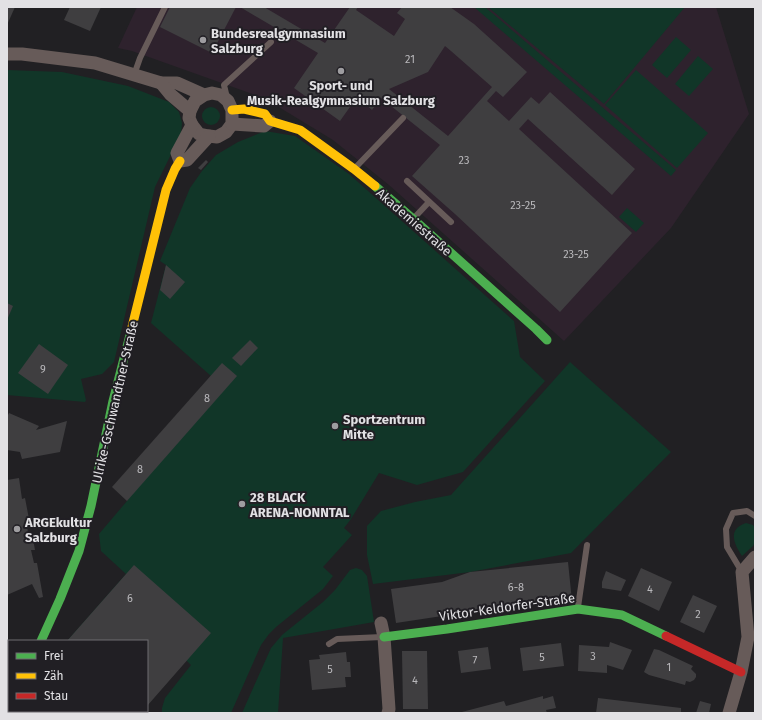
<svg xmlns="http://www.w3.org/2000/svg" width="762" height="720" viewBox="0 0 762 720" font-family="'Fira Sans',sans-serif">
	<rect width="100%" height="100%" fill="#212023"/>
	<!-- education -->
	<path fill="#2e222d" d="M137,7H716L749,114L671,228L564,341L389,185L333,140L264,98L132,51L118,48Z"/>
	<!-- green -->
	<g fill="#113628">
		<path d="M474,7H485L676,170L671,176Z"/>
		<path d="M488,7H685L604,104Z"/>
		<path d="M676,37L691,50L667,78L652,65Z"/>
		<path d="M698,56L713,69L689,96L675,84Z"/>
		<path d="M7,70L62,72L128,86L169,102L179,112L182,123L181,134L155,187L114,362L102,374L81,379L86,400L85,402L7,395Z"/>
		<path d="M636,70L708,133L677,168L605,105Z"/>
		<circle cx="211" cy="116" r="9"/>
		<path d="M265,131L295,136L349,174L514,321L520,357L545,381L463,472L417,485L379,473L351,519L344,528L352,535L323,567L333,576L323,589L276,627L269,634L261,645L231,713H162V708L165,698L191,665L187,661L147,641H67L126,574L101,551L99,534L127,501L211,376L151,323L166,265L160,261L190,188L202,171L216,155L238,142Z"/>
		<path d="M627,208L644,223L636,232L619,217Z"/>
		<path d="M570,362L671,452L571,553L470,572L373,584L367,555V526L381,511L415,502L451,495Z"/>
		<path d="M746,523L753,525L755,528V542L753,546L742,556C734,544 727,529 746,523Z"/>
		<path d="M356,568L362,570L367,576L374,622L283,638L278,713H242L271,648L282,635L323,602L335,590L350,570Z"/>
		<path d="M17,711H69L71,713H16Z"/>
	</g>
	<!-- building -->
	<g fill="#3f3e40" fill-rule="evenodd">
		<path d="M7,7H15L7,25Z"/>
		<path d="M70,7H101L90,31L64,20Z"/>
		<path d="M170,7H236L212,53L160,27Z"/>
		<path d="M240,7H264L325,43L350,7H358L356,10L394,36L405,19L397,13L402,7H450L474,24L527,72L503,97L496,91L487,101L509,121L531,97L539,104L550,92L635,169L612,195L528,119L519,129L632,233L560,312L455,214L412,176L440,145L381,98L372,110L357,97L340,121L294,88L318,53ZM445,46L451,51L492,87L448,136L389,89L428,72Z"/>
		<path d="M206,160L208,162L201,170L198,168Z"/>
		<path d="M166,265L185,282L170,299L160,290Z"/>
		<path d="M7,303L13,306L7,320Z"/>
		<path d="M250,340L258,348L241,366L232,358Z"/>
		<path d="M39,344L68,365L48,394L18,373Z"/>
		<path d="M222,363L237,376L127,501L112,487Z"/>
		<path d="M9,413L39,426L36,430L67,421L60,452L22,459L20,452L7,450V417Z"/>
		<path d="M19,478L22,499L25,498L29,519H26L29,540L33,539L35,550H31L34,563H37L43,597L39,598L32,584L7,595V480Z"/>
		<path d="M568,562L572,601L475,611L396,623L391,589L442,582L470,572Z"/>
		<path d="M134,565L211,633L147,706V641H67Z"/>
		<path d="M641,568L672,582L659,611L628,596Z"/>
		<path d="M606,571L626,580L621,591L602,588V582Z"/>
		<path d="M693,595L717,606L704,633L680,622Z"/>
		<path d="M610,642L632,650L623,670L607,665V673L578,671L579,645L609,647Z"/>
		<path d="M561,643L564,666L523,671L520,648Z"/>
		<path d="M488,647L491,669L461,673L458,651Z"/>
		<path d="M654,649L659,650L693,666L691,669L696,674V677L694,680L690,682L686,681L685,685L649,675L644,672Z"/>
		<path d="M402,651H427L428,709H403Z"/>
		<path d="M346,652L347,662H350L351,677H345L346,687L312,690L309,660L320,659L319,655Z"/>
		<path d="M543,696V699L553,696L556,708L546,710L547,713H458L504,701L506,706Z"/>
		<path d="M598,698L681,708V713H596Z"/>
		<path d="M700,701L711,704L709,713H696Z"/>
	</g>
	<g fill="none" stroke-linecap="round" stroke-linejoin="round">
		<!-- lane -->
		<g stroke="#675b59" stroke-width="6">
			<path d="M134,75L140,58L165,7"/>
			<path d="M227,98L224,85L271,42"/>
			<path d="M355,168L403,118"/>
			<path d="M407,181L451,222"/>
			<path d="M414,218L429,202"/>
			<path d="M742,572L727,547L726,529L733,513L747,511L755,516"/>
			<path d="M578,607L587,545"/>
			<path d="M329,644L337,639L382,637"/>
		</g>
		<!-- street -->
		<g stroke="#675b59" stroke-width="13">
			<path d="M7,54H22L95,63L161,83H177L204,95L212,93L221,95L228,101L232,110V124L226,132L217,137L209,136L199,134L192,125L189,118L190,111L195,101L204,95"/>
			<path d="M161,83L170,94L190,111"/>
			<path d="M232,124L264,126L270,121"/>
			<path d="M192,125L177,153L180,161L187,160L209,136"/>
			<path d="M381,623L384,637L389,709L388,713"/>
			<path d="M7,707L9,703"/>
			<path d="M729,713L741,672L748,637L742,572L755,557"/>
		</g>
		<!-- fast -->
		<g stroke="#4caf50" stroke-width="9">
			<path d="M375,186L413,219L536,329L547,340"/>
			<path d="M384,637L447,629L578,609L622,615L666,636"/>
			<path d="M41,641L60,599L79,551L91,506L113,401L131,331"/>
		</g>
		<!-- slow -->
		<g stroke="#ffc107" stroke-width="9">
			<path d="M232,110L244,109L265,114L270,121L300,130L354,169L375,186"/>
			<path d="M131,331L166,190L175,169L180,161"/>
		</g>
		<!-- jam -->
		<path stroke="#c62828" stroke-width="9" d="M666,636L741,672"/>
	</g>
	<!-- markers -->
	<g fill="#9e9da0" stroke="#211f24" stroke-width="1.5">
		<circle cx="203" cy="40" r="4"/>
		<circle cx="341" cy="71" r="4"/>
		<circle cx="335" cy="426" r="4"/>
		<circle cx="242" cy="504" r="4"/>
		<circle cx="17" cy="529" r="4"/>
	</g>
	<g text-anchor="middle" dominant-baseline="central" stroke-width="4" stroke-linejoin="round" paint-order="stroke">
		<!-- number labels -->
		<g font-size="11" fill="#b9b8bb">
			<text x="410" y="59">21</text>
			<text x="464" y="160">23</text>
			<text x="523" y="205">23-25</text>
			<text x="576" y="254">23-25</text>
			<text x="43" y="369">9</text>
			<text x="207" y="398">8</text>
			<text x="140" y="469">8</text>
			<text x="516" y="587">6-8</text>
			<text x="650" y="589">4</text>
			<text x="130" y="598">6</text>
			<text x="698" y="614">2</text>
			<text x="593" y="656">3</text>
			<text x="542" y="657">5</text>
			<text x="475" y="660">7</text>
			<text x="669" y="667">1</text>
			<text x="330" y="669">5</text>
			<text x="415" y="680">4</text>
		</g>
		<!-- poi labels -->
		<g font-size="13" font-weight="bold" fill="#e2e1e4" stroke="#211f24" text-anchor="start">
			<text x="211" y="33">Bundesrealgymnasium<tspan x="211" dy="15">Salzburg</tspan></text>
			<text x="341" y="85" text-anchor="middle">Sport- und<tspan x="341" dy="15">Musik-Realgymnasium Salzburg</tspan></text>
			<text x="343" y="419">Sportzentrum<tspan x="343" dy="15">Mitte</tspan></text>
			<text x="250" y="497">28 BLACK<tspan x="250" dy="15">ARENA-NONNTAL</tspan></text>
			<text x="25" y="522">ARGEkultur<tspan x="25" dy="15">Salzburg</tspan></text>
		</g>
		<!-- street labels -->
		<g font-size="13" fill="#e2e1e4" stroke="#211f24">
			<text transform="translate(414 222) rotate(41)">Akademiestraße</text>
			<text transform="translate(115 402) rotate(-77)">Ulrike-Gschwandtner-Straße</text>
			<text transform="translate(507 607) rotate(-8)">Viktor-Keldorfer-Straße</text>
		</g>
	</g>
	<!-- border -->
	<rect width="762" height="720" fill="none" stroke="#e2e1e4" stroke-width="16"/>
	<!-- legend -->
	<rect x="8" y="640" width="140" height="72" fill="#211f24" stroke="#6e6d71"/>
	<rect x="16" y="653" width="20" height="6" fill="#4caf50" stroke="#6e6d71"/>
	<text x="44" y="660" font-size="12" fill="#e2e1e4">Frei</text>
	<rect x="16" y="673" width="20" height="6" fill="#ffc107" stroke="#6e6d71"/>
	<text x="44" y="680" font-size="12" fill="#e2e1e4">Zäh</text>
	<rect x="16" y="693" width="20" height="6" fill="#c62828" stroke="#6e6d71"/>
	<text x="44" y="700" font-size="12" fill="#e2e1e4">Stau</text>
</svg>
